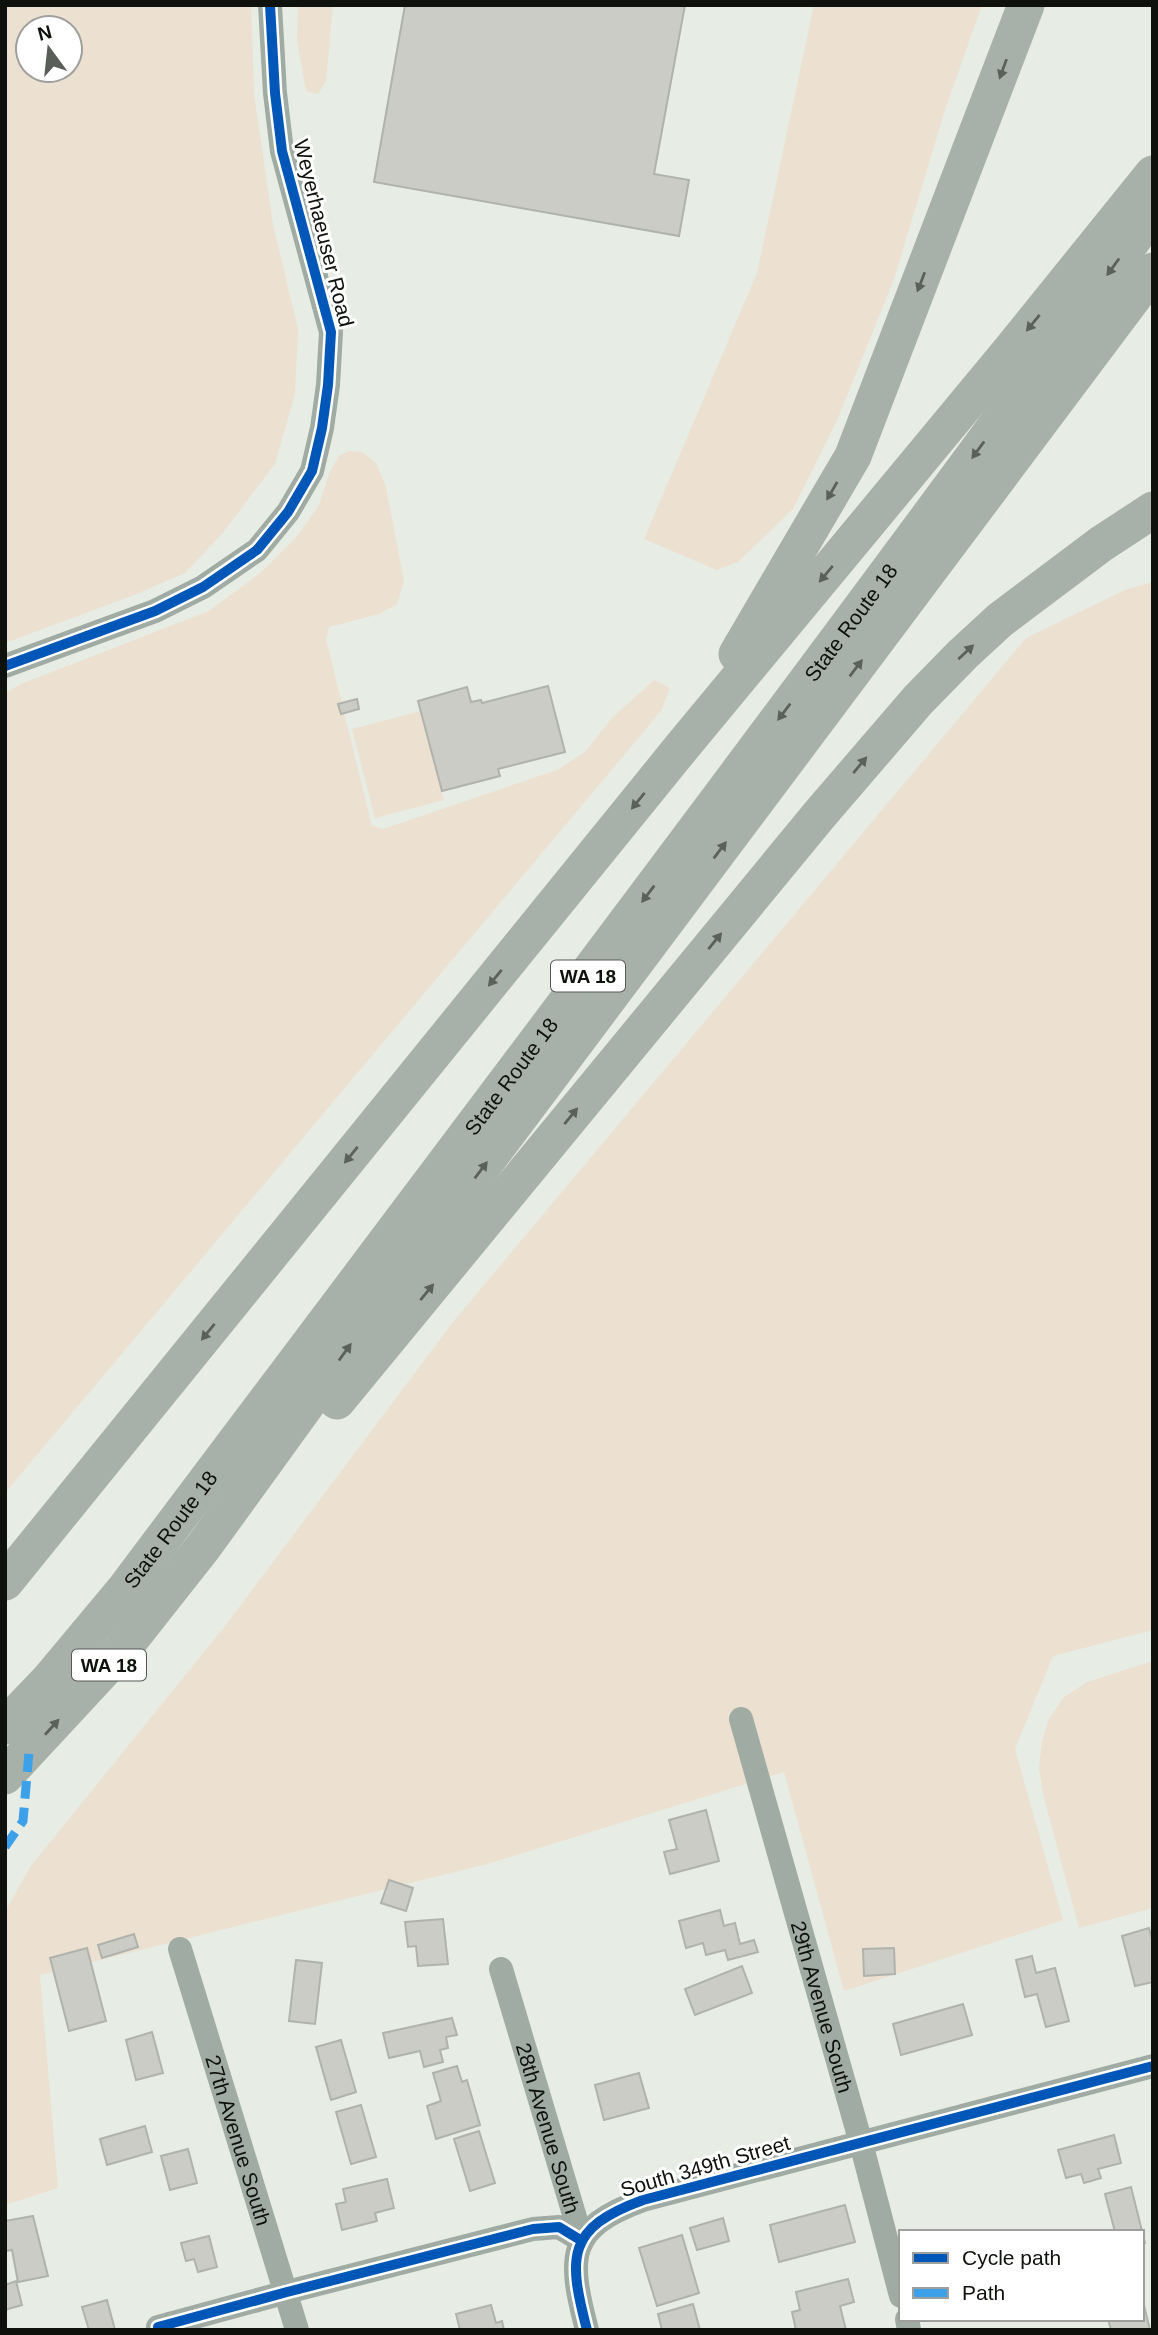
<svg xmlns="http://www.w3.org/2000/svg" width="1158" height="2335" viewBox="0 0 1158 2335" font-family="Helvetica,sans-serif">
	<rect width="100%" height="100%" fill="#e7ece4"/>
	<!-- green -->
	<g fill="#ece0d0" fill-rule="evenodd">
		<path d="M5,5H251L254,94L273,225L298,329L295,394L275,464L221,535L185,573L134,595L5,643ZM70,28V70H28V28Z"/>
		<path d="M298,5H333L326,81L318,94L306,91L297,40Z"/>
		<path d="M814,5H982L945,110L894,279L838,418L793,509L738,562L717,570L644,539L757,273Z"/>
		<path d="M348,451L362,452L376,463L386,487L404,581L397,604L379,614L329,627L326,639L372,826L383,829L557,770L585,752L611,719L654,680L670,688L661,711L5,1493V693L21,684L209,611L259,574L296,538L319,505L329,474L339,456Z"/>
		<path d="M1153,582V1630L1053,1656L1015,1749L1063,1920L844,1991L784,1772L491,1863L40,1975L58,2188L5,2205V1912L30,1867L225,1626L453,1322L1026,638L1125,590Z"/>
		<path d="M421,711L444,800L375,818L352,729Z"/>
		<path d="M1153,1661V1908L1079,1928L1043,1794L1039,1768L1042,1742L1048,1721L1063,1698L1087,1682Z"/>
	</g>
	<!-- building -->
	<g fill="#caccc5" stroke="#b0b2ac" stroke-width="2">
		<path d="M405,5H685L654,174L689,180L679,236L374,182Z"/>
		<path d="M548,686L565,752L498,769L500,776L442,791L418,701L467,687L471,702L481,700L482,703Z"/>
		<path d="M357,699L359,709L341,714L338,704Z"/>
		<path d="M706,1810L719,1861L670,1874L664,1852L677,1849L669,1820Z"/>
		<path d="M389,1880L413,1888L406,1911L381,1903Z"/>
		<path d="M720,1910L724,1926L735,1923L740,1944L754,1940L758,1952L728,1960L725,1950L706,1955L703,1943L686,1948L679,1921Z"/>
		<path d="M443,1919L448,1964L418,1966L416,1946L408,1947L405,1922Z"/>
		<path d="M1149,1928L1153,1943V1982L1135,1986L1122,1936Z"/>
		<path d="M134,1934L138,1947L102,1958L98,1945Z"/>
		<path d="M87,1948L106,2021L69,2031L50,1958Z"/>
		<path d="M894,1948L895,1974L864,1976L863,1949Z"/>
		<path d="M1032,1956L1036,1973L1055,1968L1069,2021L1046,2027L1037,1994L1025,1997L1016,1960Z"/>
		<path d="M296,1960L322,1963L315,2024L289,2021Z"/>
		<path d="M742,1966L752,1993L695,2015L685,1989Z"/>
		<path d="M963,2004L972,2035L901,2055L893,2024Z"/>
		<path d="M452,2018L457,2035L446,2037L448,2048L440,2050L443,2062L424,2067L420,2051L389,2058L383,2033Z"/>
		<path d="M152,2032L163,2073L136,2080L126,2040Z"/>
		<path d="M341,2040L356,2092L331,2100L316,2047Z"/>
		<path d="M457,2066L462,2082L467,2080L480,2125L436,2139L427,2106L441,2101L433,2073Z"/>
		<path d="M639,2073L649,2108L604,2120L595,2085Z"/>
		<path d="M361,2105L376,2157L351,2164L336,2112Z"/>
		<path d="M145,2126L152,2152L107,2165L100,2139Z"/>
		<path d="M479,2131L495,2183L470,2191L454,2139Z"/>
		<path d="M1114,2135L1121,2163L1098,2169L1101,2178L1084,2183L1081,2174L1066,2178L1058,2150Z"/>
		<path d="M188,2149L197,2183L170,2190L161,2156Z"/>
		<path d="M387,2179L394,2208L375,2213L377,2221L342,2230L336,2204L346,2202L343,2189Z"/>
		<path d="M1131,2187L1145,2243L1142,2244V2232H1115L1105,2194Z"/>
		<path d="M845,2205L855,2242L779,2262L770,2225Z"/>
		<path d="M33,2216L48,2276L18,2282L12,2250L5,2251V2221Z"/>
		<path d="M723,2218L729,2241L697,2250L690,2228Z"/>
		<path d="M682,2235L699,2293L657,2306L639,2248Z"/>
		<path d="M209,2236L217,2267L198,2272L194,2259L186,2261L181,2243Z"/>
		<path d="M848,2279L854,2302L840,2306L846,2330H796L792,2312L800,2310L796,2292Z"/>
		<path d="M16,2281L22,2305L5,2310V2285Z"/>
		<path d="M1142,2297L1150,2330H1111L1108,2319H1142Z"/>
		<path d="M107,2300L115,2330H89L82,2307Z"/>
		<path d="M693,2304L700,2330H662L658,2314Z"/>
		<path d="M491,2305L496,2323L502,2321L504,2330H460L456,2314Z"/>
	</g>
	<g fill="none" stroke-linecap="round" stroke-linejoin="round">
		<!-- minor -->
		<g stroke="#9faba3" stroke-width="24">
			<path d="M5,666L155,611L203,587L257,550L288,512L312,471L322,428L328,385L331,332L282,151L275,93L270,5"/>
			<path id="s1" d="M741,1719L861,2143L901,2296"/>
			<path id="s2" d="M180,1949L297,2330"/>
			<path id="s3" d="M501,1969L582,2241"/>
			<path d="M907,2319L909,2330"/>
			<path d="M158,2327L287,2292L533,2229L559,2227L582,2241"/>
			<path d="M587,2330C568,2257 566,2228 643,2200L1153,2066"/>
		</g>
		<!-- highway -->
		<g stroke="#a7b1aa" stroke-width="37">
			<path d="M737,654L853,456L1026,5"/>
			<path d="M337,1401L820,814L918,700L963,654L1000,620L1101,544L1153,510"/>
			<path d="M5,1582L681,748L1010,351L1153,174"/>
			<path id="s4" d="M5,1726L49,1680L125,1589C469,1131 815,675 1153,212"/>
			<path d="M5,1776L122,1650L204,1546L369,1318L1153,271"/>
		</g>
		<!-- quiet -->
		<path stroke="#3da1e9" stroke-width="9" stroke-dasharray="18 9" stroke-linecap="butt" d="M5,1847L23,1821L29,1752"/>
		<!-- cycleway casing -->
		<g stroke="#fff" stroke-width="15">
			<g id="cycleway">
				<path d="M5,666L155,611L203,587L257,550L288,512L312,471L322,428L328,385L331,332L282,151L275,93L270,5"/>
				<path d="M158,2327L287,2292L533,2229L559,2227L582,2241"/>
				<path d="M587,2330C568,2257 566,2228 643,2200L1153,2066"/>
			</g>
		</g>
		<!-- cycleway -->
		<use href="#cycleway" stroke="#0057b8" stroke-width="10"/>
	</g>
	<!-- one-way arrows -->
	<defs><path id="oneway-solid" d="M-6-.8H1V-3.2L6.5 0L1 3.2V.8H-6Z" transform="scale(1.75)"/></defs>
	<g fill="#5a615b">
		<use href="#oneway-solid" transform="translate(1003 69) rotate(110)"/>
		<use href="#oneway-solid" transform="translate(1113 267) rotate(126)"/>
		<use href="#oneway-solid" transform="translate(921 282) rotate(111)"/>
		<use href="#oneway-solid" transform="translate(1033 323) rotate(129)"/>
		<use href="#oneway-solid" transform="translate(978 450) rotate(126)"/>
		<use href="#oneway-solid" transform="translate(832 491) rotate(120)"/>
		<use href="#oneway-solid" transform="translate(826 574) rotate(130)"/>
		<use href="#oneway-solid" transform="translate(966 652) rotate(-43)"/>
		<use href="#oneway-solid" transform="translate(856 668) rotate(-53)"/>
		<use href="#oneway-solid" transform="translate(784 712) rotate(127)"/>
		<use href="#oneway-solid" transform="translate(860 765) rotate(-50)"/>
		<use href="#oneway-solid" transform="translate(638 801) rotate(129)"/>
		<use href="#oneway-solid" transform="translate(720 850) rotate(-53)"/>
		<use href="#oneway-solid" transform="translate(648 894) rotate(127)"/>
		<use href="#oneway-solid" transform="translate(715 941) rotate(-51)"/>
		<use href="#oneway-solid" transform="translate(495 978) rotate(129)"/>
		<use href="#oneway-solid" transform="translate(571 1116) rotate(-51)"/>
		<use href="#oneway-solid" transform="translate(351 1155) rotate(129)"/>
		<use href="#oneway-solid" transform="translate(481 1170) rotate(-53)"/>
		<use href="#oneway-solid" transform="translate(427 1292) rotate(-51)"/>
		<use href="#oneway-solid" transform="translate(208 1332) rotate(129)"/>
		<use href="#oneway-solid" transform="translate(345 1352) rotate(-54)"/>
		<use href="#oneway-solid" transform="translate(52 1727) rotate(-48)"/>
	</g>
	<g text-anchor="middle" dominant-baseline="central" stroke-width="6" stroke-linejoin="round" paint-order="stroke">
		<!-- shield labels -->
		<g fill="#fff" stroke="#565855" stroke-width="2">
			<rect x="551" y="960.5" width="74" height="31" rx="5"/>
			<rect x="72" y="1649.5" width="74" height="31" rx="5"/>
		</g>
		<g font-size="19" font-weight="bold" fill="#0e110c">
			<text x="588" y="976">WA 18</text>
			<text x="109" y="1665">WA 18</text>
		</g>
		<!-- street labels -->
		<g font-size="21" fill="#0e110c" stroke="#fff">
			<text transform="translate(324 233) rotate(76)">Weyerhaeuser Road</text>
			<text stroke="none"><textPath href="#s4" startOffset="1391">State Route 18</textPath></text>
			<text stroke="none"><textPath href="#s4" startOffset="824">State Route 18</textPath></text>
			<text stroke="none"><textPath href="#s4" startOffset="257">State Route 18</textPath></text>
			<text stroke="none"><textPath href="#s1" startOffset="299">29th Avenue South</textPath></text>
			<text stroke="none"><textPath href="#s3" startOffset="166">28th Avenue South</textPath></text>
			<text stroke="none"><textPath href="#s2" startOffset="200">27th Avenue South</textPath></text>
			<text transform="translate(705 2166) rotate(-16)">South 349th Street</text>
		</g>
	</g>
	<!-- border -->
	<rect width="1158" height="2335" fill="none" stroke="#0e110c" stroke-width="14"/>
	<!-- legend -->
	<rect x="899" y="2230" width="245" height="91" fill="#ffffff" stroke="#9fa09e" stroke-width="2"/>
	<rect x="913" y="2253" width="35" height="10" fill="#0057b8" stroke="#9fa09e" stroke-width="2"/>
	<text x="962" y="2265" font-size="21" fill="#0e110c">Cycle path</text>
	<rect x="913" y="2288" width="35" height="10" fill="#3da1e9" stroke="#9fa09e" stroke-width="2"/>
	<text x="962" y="2300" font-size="21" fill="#0e110c">Path</text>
	<!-- north arrow -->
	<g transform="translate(49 49) rotate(345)"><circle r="33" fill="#ffffff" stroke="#9fa09e" stroke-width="2"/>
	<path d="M0-5L12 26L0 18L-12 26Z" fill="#5a5e58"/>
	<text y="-10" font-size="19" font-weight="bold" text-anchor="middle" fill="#0e110c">N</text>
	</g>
</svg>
